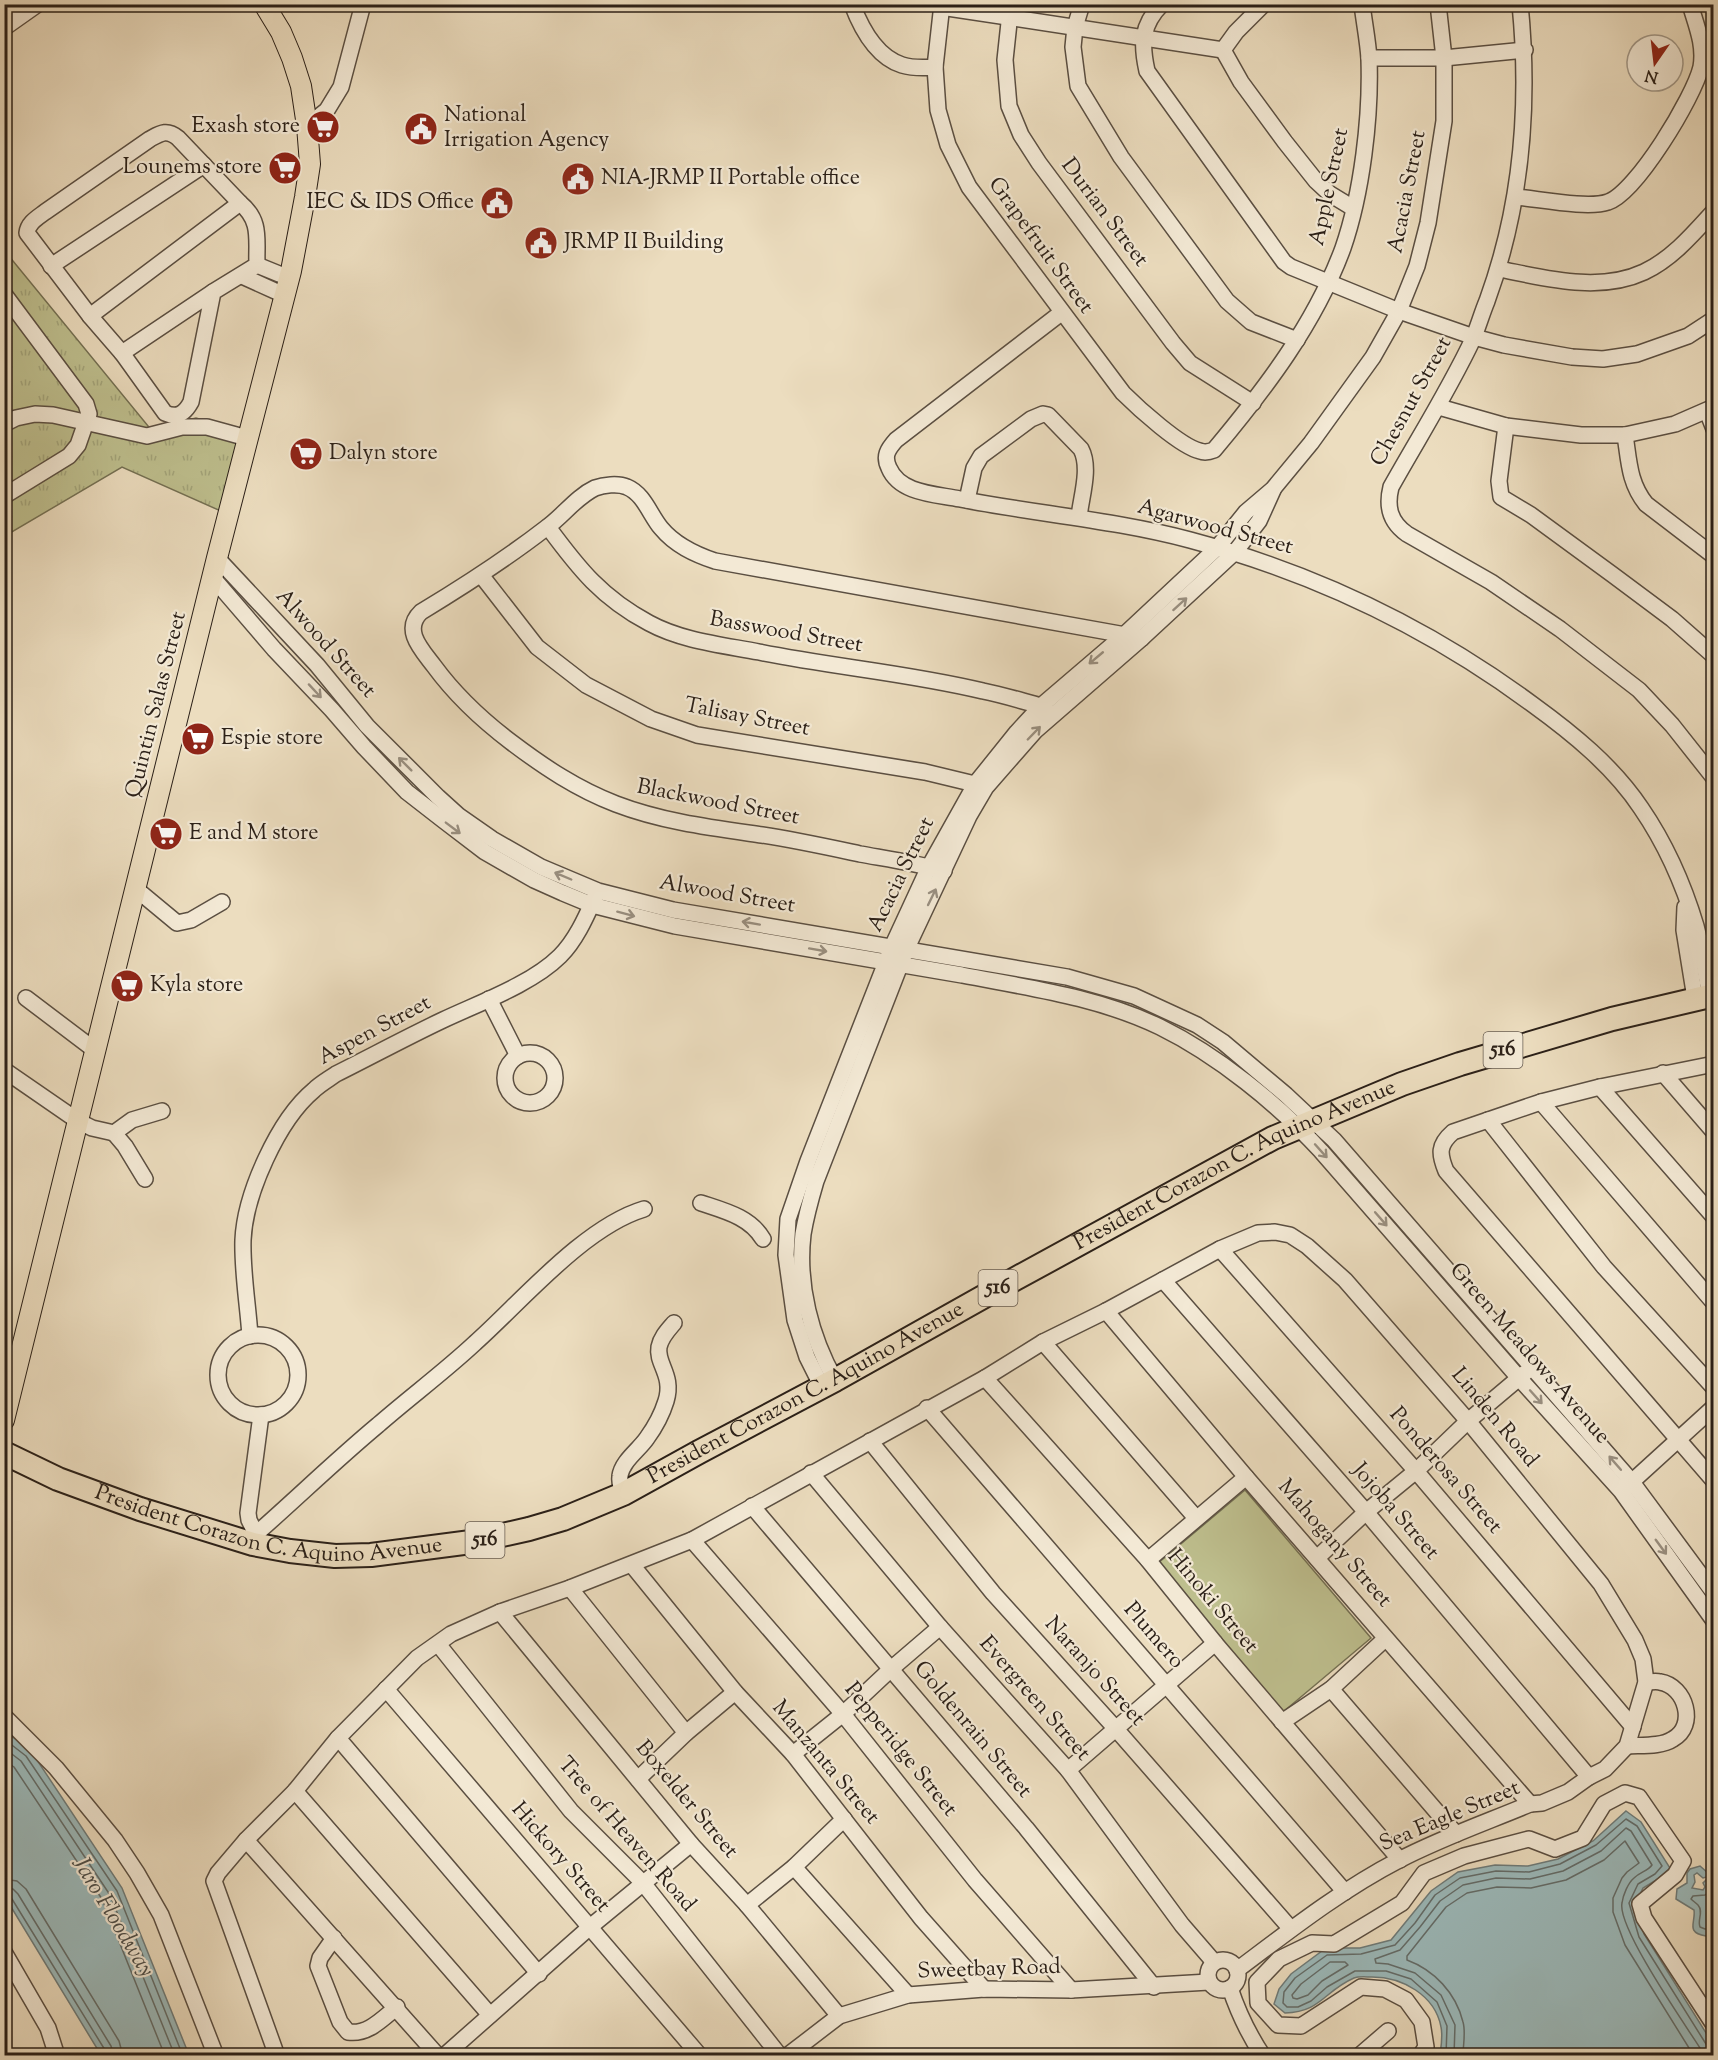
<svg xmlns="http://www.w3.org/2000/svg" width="1718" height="2060" viewBox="0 0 1718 2060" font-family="'Sorts Mill Goudy',serif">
	<defs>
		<pattern id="grass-tufts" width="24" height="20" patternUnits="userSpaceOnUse" patternTransform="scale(1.5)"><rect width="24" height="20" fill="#bebf8e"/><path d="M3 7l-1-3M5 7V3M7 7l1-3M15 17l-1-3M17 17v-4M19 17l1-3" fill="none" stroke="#a3a47a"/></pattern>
	</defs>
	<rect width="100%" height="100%" fill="#ecddbf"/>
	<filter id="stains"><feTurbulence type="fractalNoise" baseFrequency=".00333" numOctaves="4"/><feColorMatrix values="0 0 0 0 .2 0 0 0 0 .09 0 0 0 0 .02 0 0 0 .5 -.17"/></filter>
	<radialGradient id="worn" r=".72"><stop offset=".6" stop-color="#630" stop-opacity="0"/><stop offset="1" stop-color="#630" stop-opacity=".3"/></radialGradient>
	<!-- grass -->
	<path fill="url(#grass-tufts)" stroke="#747053" stroke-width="1.5" d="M4,250L157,437L172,424L196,418L243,431L223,512L122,467L5,536Z"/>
	<!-- green -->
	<path fill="#bebf8e" stroke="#747053" stroke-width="1.5" d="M1245,1490L1371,1638L1283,1712L1157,1564Z"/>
	<!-- water -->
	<g fill="#9cbabb" stroke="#6f7c7a" stroke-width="1.5">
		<path d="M5,1731L31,1751L122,1888L189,2055H101L5,1897Z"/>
		<path d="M1626,1811L1641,1822L1670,1868L1658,1879L1643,1888L1635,1905L1644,1934L1713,2044V2055H1440C1441,2047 1443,2036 1441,2027C1435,1995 1402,1977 1372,1977C1366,1977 1359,1976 1354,1978C1324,1991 1321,2012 1285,2013L1274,2004L1279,1989L1291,1974L1326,1948H1360L1391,1940L1431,1891L1458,1872L1495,1865L1528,1866L1558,1859L1593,1841Z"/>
		<path d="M1700,1866L1708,1873L1707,1877L1703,1878L1697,1873L1694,1875L1695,1882L1692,1888L1703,1890L1705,1887L1703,1883L1706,1880L1713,1882V1931L1706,1936C1685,1933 1696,1922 1694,1910L1676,1899L1677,1889L1687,1883V1873L1690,1869Z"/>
	</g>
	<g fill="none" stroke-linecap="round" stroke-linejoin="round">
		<!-- shore -->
		<g stroke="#646d6a" stroke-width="1.5">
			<path d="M4,1739L26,1756L117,1891L183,2056"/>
			<path d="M4,1748L21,1761L110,1895L175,2056"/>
			<path d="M4,1760L14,1767L102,1899L165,2056"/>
			<path d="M4,1879L17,1881L26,1889L119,2041L123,2056"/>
			<path d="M4,1888L13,1889L18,1894L111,2046L114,2056"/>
			<path d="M1714,1888L1705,1895L1693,1896L1691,1899C1693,1901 1696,1903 1698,1905C1704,1912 1697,1920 1700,1927L1705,1929L1714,1927"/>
			<path d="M4,1895L12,1899L105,2050L106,2056"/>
			<path d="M1330,1962H1345L1348,1965L1322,1981L1308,1995L1297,1999L1293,1998L1292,1995L1301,1984Z"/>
			<path d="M1446,2056L1447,2026L1437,2002L1411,1979L1386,1971H1355L1327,1987L1311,2001L1298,2007H1287L1283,2003L1284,1992L1295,1978L1327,1955L1361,1954L1395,1945L1415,1923L1435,1895L1460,1878L1496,1871L1529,1872L1560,1864L1596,1845L1626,1819L1637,1826L1662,1866L1655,1874L1638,1884L1629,1903L1639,1937L1706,2044L1714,2047"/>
			<path d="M1454,2056L1455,2025L1441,1995L1415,1973L1388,1964L1376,1963L1375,1959L1400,1950L1420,1927L1440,1901L1463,1885L1496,1878L1530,1879L1563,1871L1601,1851L1626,1828L1631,1831L1652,1865C1648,1871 1640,1872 1634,1878C1628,1883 1623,1895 1622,1903C1617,1927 1684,2023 1700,2048L1705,2053L1714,2054"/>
			<path d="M1463,2056C1463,2045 1466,2032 1463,2022C1456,1993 1434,1970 1407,1960V1956L1446,1907L1467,1893L1497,1887L1531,1888L1566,1880L1604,1860L1625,1841L1639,1863L1627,1872L1622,1878L1613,1898V1912L1625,1945L1694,2056"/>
		</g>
		<!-- minor casing -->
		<g stroke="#5b4f42" stroke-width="18">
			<g id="minor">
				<path d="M852,4C861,28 877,57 902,65C912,68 924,68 935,67"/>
				<path d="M942,4L935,67L938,110L948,145L969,187L1123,393C1138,408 1181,447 1200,451C1205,453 1209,452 1214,450C1265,389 1315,324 1343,248C1362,193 1371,117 1369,59C1368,41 1364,22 1362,4"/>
				<path d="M1011,4L1005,60L1009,106L1021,135L1039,163L1173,343L1190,363L1253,403"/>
				<path d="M1082,4L1075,27L1073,47L1078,86L1121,157L1227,301L1251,322L1297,340"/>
				<path d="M1162,4C1141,25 1141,44 1147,71L1284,262L1291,267L1399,311L1474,337L1504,345L1572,357L1603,359L1637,354L1688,336L1714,319"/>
				<path d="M1264,4L1236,32L1223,50L1241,82L1285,142L1316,181L1330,194L1353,208"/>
				<path d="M1520,4C1530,105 1522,205 1487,301C1482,313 1478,327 1473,339C1449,390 1419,437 1391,487C1386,507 1390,522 1407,534L1491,582L1560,629L1639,690L1672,725L1714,778"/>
				<path d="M941,7L1223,50"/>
				<path d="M4,8L14,20"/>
				<path d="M4,28L38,4"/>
				<path d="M1369,58H1444L1525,50"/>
				<path d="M307,126L327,110L341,87L363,4"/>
				<path d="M1516,197C1539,199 1588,209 1608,202C1636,193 1694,97 1701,67C1705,45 1696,25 1690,4"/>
				<path d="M257,265L289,278"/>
				<path d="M51,266L204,165"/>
				<path d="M1499,269C1545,278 1599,293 1644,272C1672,259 1694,233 1714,211"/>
				<path d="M242,276L284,295"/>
				<path d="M213,292L122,353L90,316L27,233C28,223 37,218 45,212L150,139C161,133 167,129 178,138L240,203"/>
				<path d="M4,294L86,404L89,414L86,422L78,445L69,456L4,496"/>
				<path d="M1061,313L896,440C888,449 883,456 889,468C900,494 936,494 960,499C1037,514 1115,520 1190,540C1314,573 1429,628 1532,704C1572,733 1613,766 1641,808C1665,843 1684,886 1696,926C1702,949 1705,973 1710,995"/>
				<path d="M90,316L240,203C262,221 256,240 257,265L213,292L191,402C185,413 178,419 165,413L122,353"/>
				<path d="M1439,407L1506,426L1581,435H1625L1675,424L1714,407"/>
				<path d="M1707,411L1714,429"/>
				<path d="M4,424L16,418L35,414L53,415L147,436L182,427H207L247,438"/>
				<path d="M1506,426L1499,481L1501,497L1531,515L1613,575L1672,619L1714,656"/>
				<path d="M1625,435C1629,461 1629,483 1646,504L1714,556"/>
				<path d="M967,500L974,468L981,456L1031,419L1043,414L1048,415L1081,449C1091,468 1081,497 1079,517"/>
				<path d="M548,527C579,569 602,598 649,623C682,641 723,645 759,652C833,667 909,673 983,691C1003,695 1022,701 1041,706L1046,710"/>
				<path d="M217,558L317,665L367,726L438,797L459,816L492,839L541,867L598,891L673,910L1067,977L1134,996L1197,1025L1223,1042L1286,1095L1334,1140L1632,1482L1714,1593"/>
				<path d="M481,575L537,647L586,685L651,719L697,735L925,772L983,786"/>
				<path d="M213,578L274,649L332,710L364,747L407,792L443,820L485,852L534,880L563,893L592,905L675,926C770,942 866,958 962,975C1029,988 1098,997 1160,1027C1217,1055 1278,1104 1321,1151L1519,1378L1621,1491L1714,1621"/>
				<path d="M944,871C917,863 888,859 860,854C827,847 795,840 762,835C713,828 663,822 616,804C577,789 544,767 511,742C482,720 456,696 434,666C422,650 402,630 421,612C464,586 506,559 546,528C563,516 576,497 595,488C603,485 618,483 627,487C644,494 650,515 661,528C675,545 694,554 715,561L1142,638"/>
				<path d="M136,889L177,923L191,920L222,902"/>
				<path d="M1685,907L1684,930L1695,998"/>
				<path d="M26,998L96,1051"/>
				<path d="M489,999L518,1056"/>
				<circle cx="530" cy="1078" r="25"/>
				<path d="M1714,1064L1600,1087L1541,1102L1453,1132C1438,1145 1439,1154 1446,1171L1714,1481"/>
				<path d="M4,1070L78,1121L92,1128L114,1133L132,1120L162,1111"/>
				<path d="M1663,1073L1714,1132"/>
				<path d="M1600,1087L1714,1217"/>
				<path d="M1541,1102L1714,1303"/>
				<path d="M1488,1120L1604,1267L1714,1388"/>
				<path d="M114,1133L125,1146L145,1179"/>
				<path d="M701,1203C725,1211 750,1217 763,1239"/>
				<path d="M1220,1249L1416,1471L1633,1727"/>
				<path d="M1163,1280L1366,1512L1589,1777"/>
				<path d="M1106,1311L1246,1477L1530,1804"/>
				<circle cx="258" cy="1375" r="40"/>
				<path d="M250,1336C248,1305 242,1271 243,1240C245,1194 278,1120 314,1090C320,1084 329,1079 336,1074C372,1056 407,1037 443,1020C479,1003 532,984 560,956C576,940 586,917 595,897"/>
				<path d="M1043,1342L1196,1518"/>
				<path d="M985,1378L1148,1560L1215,1643L1400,1860"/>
				<path d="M835,1380C811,1337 797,1285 803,1234C806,1216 811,1198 816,1181L906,950L969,816L986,787L1035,731L1142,638L1235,552L1259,521L1273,490"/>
				<path d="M822,1387L807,1357L795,1320L786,1255L788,1219L808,1161L892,947L929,867L976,783L1017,732L1041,706L1124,635L1217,548L1246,512L1273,489L1311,443L1373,357L1399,311L1417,266L1428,223L1444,121V58L1438,4"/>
				<path d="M927,1408L1345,1892"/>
				<path d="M870,1441L993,1593L1116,1729L1291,1929"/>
				<path d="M811,1473L940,1627L1068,1770L1182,1925L1214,1962"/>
				<path d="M1625,1488L1714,1407"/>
				<path d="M623,1494C621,1488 619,1482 620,1476C622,1461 639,1450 647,1438C655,1427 662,1414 666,1401C674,1375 656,1364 659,1347C661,1337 668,1330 674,1323"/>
				<path d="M752,1506L1026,1828L1154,1987"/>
				<path d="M256,1534L249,1520L248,1513L261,1415"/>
				<path d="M692,1540L843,1714L975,1880L1071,1990"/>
				<path d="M253,1544L256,1534C297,1498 336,1460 378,1425C410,1397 444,1372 475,1343C522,1301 584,1227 644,1209"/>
				<path d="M1317,1558L1366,1512L1416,1471L1468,1421L1525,1373"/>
				<path d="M1148,1560L1246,1477"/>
				<path d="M632,1565L735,1692L793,1754L921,1918L984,1989"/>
				<path d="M570,1588L686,1733"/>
				<path d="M500,1612L691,1844L747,1905L839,2016"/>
				<path d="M438,1644L571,1811L643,1883L780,2056"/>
				<path d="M386,1689L700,2056"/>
				<path d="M1331,1689L1456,1834"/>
				<path d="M4,1716L56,1768L115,1840L137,1873L161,1915L216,2056"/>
				<path d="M1282,1722L1331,1689L1385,1639"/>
				<path d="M338,1738L539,1974"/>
				<path d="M1627,1746C1641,1745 1661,1747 1673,1739C1697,1726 1686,1686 1660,1682C1656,1681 1651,1682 1646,1682"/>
				<path d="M793,1754L843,1714L891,1669L940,1627"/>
				<path d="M1068,1770L1215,1643"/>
				<path d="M638,1779L686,1733L735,1692"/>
				<path d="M295,1791L490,2015"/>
				<path d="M246,1840L438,2056"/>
				<path d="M794,1867L908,1995"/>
				<path d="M747,1905L794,1867L844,1819"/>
				<path d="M334,1938L320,1958L318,1966L340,2022L348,2032C368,2035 382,2019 397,2007"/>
				<path d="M4,1952L48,2028L57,2056"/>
				<circle cx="1223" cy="1975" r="15"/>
				<path d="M1230,1988C1238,2012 1249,2035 1263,2056"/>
				<path d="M277,2056L214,1881L218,1873L246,1840L295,1791L338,1738L417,1658L451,1634L500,1612L570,1588L692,1540L985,1378L1043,1342L1106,1311L1220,1249L1258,1233L1275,1232L1290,1235L1307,1246L1345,1280L1468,1421L1601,1584L1635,1640L1643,1659L1646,1682L1627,1746L1605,1769L1589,1777L1568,1792L1542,1803L1530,1804C1487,1822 1441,1838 1399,1860C1341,1890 1289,1931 1237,1970"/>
				<path d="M444,2056L590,1927L691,1844"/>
				<path d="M787,2056L839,2016L908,1995L984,1989L1071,1990L1209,1982"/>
				<path d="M1359,2056L1388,2031"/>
				<path d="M1420,2056L1426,2047L1422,2022L1406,2000L1385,1989L1361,1987L1301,2026L1278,2025L1258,2003L1257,1982L1279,1959L1312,1943L1334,1944L1402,1903L1424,1873L1464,1856L1529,1839L1555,1849L1583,1838L1604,1804L1625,1793L1639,1797L1683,1861L1675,1875L1640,1904L1644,1918L1714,2025"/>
			</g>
		</g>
		<!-- major casing -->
		<g stroke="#2b2018" stroke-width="22">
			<path id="major" d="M4,1420L217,558L291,271L305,197L310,164L307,126L301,86L292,58L281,32L264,4"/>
		</g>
		<!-- highway casing -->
		<g stroke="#2b2018" stroke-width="26">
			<g id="highway">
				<path id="s1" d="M4,1453L58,1479L140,1509L253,1544L290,1551L335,1556L371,1555L471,1542L529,1529L563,1519L623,1494L699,1452L835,1380L1015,1279L1273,1138L1402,1084L1460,1064L1612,1019L1714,995"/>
			</g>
		</g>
		<!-- minor -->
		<use href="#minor" stroke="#f3e9d5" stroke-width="15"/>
		<!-- major -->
		<use href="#major" stroke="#ecddbf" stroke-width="20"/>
		<!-- highway -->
		<use href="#highway" stroke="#ecddbf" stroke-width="22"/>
	</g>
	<!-- one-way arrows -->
	<defs><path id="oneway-shaft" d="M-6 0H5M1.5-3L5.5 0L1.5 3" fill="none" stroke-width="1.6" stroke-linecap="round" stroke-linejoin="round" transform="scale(1.5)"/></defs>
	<g stroke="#998f80">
		<use href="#oneway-shaft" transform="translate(1180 604) rotate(-42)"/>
		<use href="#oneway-shaft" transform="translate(1096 658) rotate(140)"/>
		<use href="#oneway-shaft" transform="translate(315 691) rotate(47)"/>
		<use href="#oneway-shaft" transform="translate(1034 733) rotate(-46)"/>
		<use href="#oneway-shaft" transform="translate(405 764) rotate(-135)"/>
		<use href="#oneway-shaft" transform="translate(453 828) rotate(37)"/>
		<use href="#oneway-shaft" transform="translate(563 876) rotate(-157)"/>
		<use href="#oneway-shaft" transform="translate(932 897) rotate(-64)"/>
		<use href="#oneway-shaft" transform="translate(626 914) rotate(15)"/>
		<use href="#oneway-shaft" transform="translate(751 923) rotate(-170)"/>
		<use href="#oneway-shaft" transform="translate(818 950) rotate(10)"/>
		<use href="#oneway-shaft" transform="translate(1321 1151) rotate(48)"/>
		<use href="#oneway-shaft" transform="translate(1381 1219) rotate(49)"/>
		<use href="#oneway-shaft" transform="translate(1536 1397) rotate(48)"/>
		<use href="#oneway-shaft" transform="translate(1615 1463) rotate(-131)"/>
		<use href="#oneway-shaft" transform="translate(1661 1547) rotate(54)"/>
	</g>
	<!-- icons -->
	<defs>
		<g id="supermarket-disc" transform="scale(1.725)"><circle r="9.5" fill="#8f2418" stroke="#f3e9d5"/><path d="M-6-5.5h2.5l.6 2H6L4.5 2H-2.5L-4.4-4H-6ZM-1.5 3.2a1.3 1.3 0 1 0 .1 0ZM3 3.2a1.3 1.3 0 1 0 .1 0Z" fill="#fff"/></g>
		<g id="civic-disc" transform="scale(1.725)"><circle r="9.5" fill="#8f2418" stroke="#f3e9d5"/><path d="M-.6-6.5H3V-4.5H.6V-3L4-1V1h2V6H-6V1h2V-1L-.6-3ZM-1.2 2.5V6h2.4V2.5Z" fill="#fff"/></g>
	</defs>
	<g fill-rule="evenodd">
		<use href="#supermarket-disc" x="323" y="127"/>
		<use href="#civic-disc" x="421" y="129"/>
		<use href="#supermarket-disc" x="285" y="168"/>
		<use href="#civic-disc" x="578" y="179"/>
		<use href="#civic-disc" x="497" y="203"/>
		<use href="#civic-disc" x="541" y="243"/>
		<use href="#supermarket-disc" x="306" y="454"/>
		<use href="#supermarket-disc" x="198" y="739"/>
		<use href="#supermarket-disc" x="166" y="834"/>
		<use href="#supermarket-disc" x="127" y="986"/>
	</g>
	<g text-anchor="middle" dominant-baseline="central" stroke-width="4.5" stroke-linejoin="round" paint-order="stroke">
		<!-- shield labels -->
		<g fill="#f3e9d5" stroke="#675c51" stroke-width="1.5">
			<rect x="1483.5" y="1032" width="39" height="36" rx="4.5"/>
			<rect x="978.5" y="1270" width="39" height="36" rx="4.5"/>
			<rect x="465.5" y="1522" width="39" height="36" rx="4.5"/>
		</g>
		<g font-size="21" font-weight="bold" fill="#2b2018">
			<text x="1503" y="1050">516</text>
			<text x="998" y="1288">516</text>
			<text x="485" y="1540">516</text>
		</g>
		<!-- poi labels -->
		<g font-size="22" fill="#2b2018" stroke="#f3e9d5" text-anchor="start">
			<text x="444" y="116">National<tspan x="444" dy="25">Irrigation Agency</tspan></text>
			<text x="300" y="127" text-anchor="end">Exash store</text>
			<text x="262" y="168" text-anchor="end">Lounems store</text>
			<text x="601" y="179">NIA-JRMP II Portable office</text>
			<text x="474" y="203" text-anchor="end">IEC &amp; IDS Office</text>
			<text x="564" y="243">JRMP II Building</text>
			<text x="329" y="454">Dalyn store</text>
			<text x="221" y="739">Espie store</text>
			<text x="189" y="834">E and M store</text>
			<text x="150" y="986">Kyla store</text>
		</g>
		<!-- street labels -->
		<g font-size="22" fill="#2b2018" stroke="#f3e9d5">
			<text transform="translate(1330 187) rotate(-78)">Apple Street</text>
			<text transform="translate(1408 192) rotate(-79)">Acacia Street</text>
			<text transform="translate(1104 213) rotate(53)">Durian Street</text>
			<text transform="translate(1040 246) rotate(54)">Grapefruit Street</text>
			<text transform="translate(1412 402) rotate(-61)">Chesnut Street</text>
			<text transform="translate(1215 528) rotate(15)">Agarwood Street</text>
			<text transform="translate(786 633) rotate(10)">Basswood Street</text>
			<text transform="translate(325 644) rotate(48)">Alwood Street</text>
			<text transform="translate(157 705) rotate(-76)">Quintin Salas Street</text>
			<text transform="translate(747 718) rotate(11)">Talisay Street</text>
			<text transform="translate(718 803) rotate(11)">Blackwood Street</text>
			<text transform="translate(902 875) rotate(-64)">Acacia Street</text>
			<text transform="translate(727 895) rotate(10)">Alwood Street</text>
			<text transform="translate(375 1031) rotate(-28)">Aspen Street</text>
			<text stroke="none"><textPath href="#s1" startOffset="1340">President Corazon C. Aquino Avenue</textPath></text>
			<text transform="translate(1529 1354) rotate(49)">Green Meadows Avenue</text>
			<text stroke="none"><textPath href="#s1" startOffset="854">President Corazon C. Aquino Avenue</textPath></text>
			<text transform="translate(1494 1418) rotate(50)">Linden Road</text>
			<text transform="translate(1445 1471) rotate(49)">Ponderosa Street</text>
			<text transform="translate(1395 1512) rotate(49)">Jojoba Street</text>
			<text stroke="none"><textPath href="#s1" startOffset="278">President Corazon C. Aquino Avenue</textPath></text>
			<text transform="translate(1334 1544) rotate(49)">Mahogany Street</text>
			<text transform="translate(1212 1602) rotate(50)">Hinoki Street</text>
			<text transform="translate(1153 1636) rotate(49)">Plumero</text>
			<text transform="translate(1094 1672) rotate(48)">Naranjo Street</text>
			<text transform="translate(1034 1699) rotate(49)">Evergreen Street</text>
			<text transform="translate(972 1730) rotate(50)">Goldenrain Street</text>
			<text transform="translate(900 1750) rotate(51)">Pepperidge Street</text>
			<text transform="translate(825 1763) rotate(50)">Manzanta Street</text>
			<text transform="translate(686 1800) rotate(50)">Boxelder Street</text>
			<text transform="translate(1450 1817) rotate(-23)">Sea Eagle Street</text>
			<text transform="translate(626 1835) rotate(49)">Tree of Heaven Road</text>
			<text transform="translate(560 1858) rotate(49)">Hickory Street</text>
			<text transform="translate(989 1970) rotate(-2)">Sweetbay Road</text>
		</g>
		<!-- water labels -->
		<g font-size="24" font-style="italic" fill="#4d4e49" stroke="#f3e9d5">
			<text transform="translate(113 1917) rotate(59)">Jaro Floodway</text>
		</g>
	</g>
	<!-- margin -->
	<rect width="1718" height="2060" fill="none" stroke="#ecddbf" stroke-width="24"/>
	<rect x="6" y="6" width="1706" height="2048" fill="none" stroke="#2b2018" stroke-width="3"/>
	<rect x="12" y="12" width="1694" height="2036" fill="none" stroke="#2b2018" stroke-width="1.5"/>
	<!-- north arrow -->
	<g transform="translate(1655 63) rotate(194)"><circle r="28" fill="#f3e9d5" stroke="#a39989" stroke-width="1.5"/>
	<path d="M0-4.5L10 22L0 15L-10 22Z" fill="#8f2418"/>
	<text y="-9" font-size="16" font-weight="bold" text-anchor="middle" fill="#2b2018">N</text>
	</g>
	<rect width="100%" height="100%" filter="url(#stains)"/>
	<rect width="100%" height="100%" fill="url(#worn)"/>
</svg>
